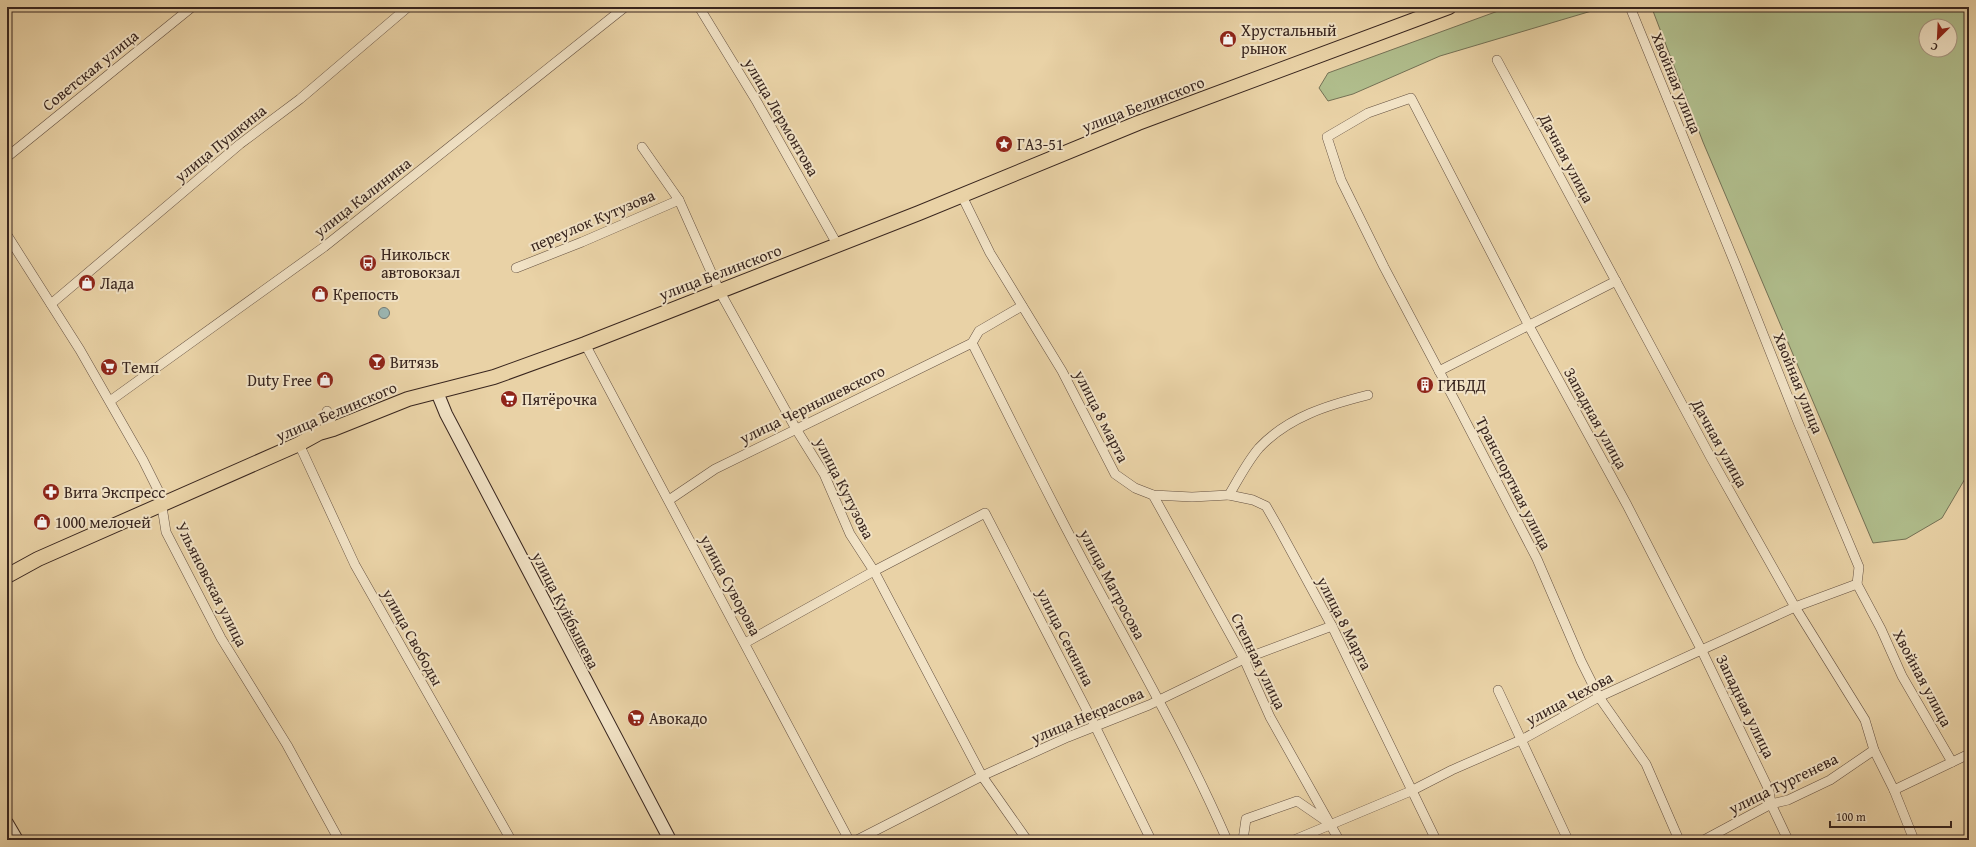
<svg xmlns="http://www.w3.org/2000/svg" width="1976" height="847" viewBox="0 0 1976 847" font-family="'Gentium Book Plus',serif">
	<rect width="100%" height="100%" fill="#e9d2a6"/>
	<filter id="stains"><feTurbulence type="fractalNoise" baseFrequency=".005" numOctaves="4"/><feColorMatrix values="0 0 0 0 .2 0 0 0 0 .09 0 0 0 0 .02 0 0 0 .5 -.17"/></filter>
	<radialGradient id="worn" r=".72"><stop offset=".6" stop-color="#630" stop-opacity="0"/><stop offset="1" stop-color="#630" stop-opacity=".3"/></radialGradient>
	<!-- green -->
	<g fill="#b0bd8c" stroke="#747155" fill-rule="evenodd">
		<path d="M1509,7H1605L1440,56L1353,94L1328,101L1319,88L1328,73Z"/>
		<path d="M1663,7H1969V472L1942,518L1906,539L1873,543L1703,142L1653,11ZM1926,26H1950V50H1926Z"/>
	</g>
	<!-- water -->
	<circle fill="#9bb5b1" stroke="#737b76" cx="384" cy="313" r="5.5"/>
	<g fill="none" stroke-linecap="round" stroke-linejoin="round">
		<!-- minor casing -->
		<g stroke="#645040" stroke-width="10">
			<g id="minor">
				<path d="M699,7L757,102L837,244"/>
				<path d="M1630,7L1736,266L1798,422L1859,567L1857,584L1881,629L1902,676L1952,762"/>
				<path d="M1497,60L1711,458L1795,607L1865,720L1874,750L1894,790L1914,840"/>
				<path d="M642,147L679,200L720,292L796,429L824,474L850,534L874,571L982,776L1027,840"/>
				<path d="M7,157L192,7"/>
				<path d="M962,196L990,253L1062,371L1115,474L1135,488L1153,495L1192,497L1229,495C1238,480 1247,462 1259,448C1288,417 1328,405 1368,395"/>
				<path d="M7,235L80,350L143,460L160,494L166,532L221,638L287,745L339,840"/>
				<path d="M516,268L582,242L679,200"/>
				<path d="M51,304L240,144L300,99L408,7"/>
				<path d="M972,343C1004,406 1035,469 1068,532C1121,634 1181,734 1227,840"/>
				<path d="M972,343L979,331L1022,306"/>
				<path d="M585,344L849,840"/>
				<path d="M1439,371L1616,281"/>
				<path d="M110,401L324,247L625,7"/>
				<path d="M327,411L333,429"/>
				<path d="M299,444L355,565L511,840"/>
				<path d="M1153,495L1244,659L1270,717L1339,840"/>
				<path d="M1229,495L1253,500L1266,506L1278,527L1332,626L1436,840"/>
				<path d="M669,500L715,469L972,343"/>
				<path d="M745,643L874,571L985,513L1096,728L1151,840"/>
				<path d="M1498,690L1568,840"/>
				<path d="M1894,790L1969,754"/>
				<path d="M857,840L982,776L1068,737L1149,705L1244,659L1332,626"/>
				<path d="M1243,840L1246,819L1297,801L1329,823"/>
				<path d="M1294,840L1411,791L1452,770L1525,738L1599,697L1795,607L1857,584"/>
				<path d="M1679,840L1646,764L1599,697L1581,661L1537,559L1455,401L1384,267L1341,180L1327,137L1368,113L1411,98L1529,326L1627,505L1702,651L1769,790L1771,804L1788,840"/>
				<path d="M1704,840L1771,804L1788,800L1830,780L1874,750"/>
			</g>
		</g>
		<!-- secondary casing -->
		<g stroke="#38251e" stroke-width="14">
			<g id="secondary">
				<path d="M437,392L446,414L670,840"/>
				<path d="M7,823L17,840"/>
			</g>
		</g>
		<!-- primary casing -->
		<g stroke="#38251e" stroke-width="16">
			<path id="primary" d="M7,576L38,559L299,444L319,433L333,429L408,399L494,377L585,344L919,213L1138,123L1449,7"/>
		</g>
		<!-- minor -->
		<use href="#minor" stroke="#f1e2c5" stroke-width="9"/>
		<!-- secondary -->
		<use href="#secondary" stroke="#f1e2c5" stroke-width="12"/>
		<!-- primary -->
		<use href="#primary" stroke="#e9d2a6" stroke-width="14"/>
	</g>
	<!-- icons -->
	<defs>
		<g id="shop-disc" transform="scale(0.9)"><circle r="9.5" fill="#8f2418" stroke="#f1e2c5"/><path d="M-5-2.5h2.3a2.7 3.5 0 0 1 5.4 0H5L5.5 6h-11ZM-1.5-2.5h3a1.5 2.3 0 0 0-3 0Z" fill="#fff"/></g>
		<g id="sight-disc" transform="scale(0.9)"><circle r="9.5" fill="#8f2418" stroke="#f1e2c5"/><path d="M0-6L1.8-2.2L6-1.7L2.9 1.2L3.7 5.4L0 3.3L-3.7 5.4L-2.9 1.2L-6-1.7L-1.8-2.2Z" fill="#fff"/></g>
		<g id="bus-disc" transform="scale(0.9)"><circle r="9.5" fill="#8f2418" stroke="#f1e2c5"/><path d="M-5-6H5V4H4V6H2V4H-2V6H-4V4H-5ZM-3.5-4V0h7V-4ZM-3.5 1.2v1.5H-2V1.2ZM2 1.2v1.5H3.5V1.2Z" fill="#fff"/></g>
		<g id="bar-disc" transform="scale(0.9)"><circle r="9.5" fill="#8f2418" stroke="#f1e2c5"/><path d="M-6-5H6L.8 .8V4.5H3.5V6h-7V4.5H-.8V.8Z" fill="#fff"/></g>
		<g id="supermarket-disc" transform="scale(0.9)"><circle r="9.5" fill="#8f2418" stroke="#f1e2c5"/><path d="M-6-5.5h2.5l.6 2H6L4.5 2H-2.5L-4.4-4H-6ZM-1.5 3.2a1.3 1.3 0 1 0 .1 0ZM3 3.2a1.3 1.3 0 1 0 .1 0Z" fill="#fff"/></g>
		<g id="building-disc" transform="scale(0.9)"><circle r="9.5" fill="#8f2418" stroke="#f1e2c5"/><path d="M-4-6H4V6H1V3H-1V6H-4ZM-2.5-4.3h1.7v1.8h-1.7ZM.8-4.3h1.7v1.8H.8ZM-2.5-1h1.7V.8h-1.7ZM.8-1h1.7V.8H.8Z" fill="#fff"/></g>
		<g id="pharmacy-disc" transform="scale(0.9)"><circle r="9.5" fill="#8f2418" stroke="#f1e2c5"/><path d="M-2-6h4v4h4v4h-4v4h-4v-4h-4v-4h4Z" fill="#fff"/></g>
	</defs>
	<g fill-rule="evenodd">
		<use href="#shop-disc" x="1228" y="39"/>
		<use href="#sight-disc" x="1004" y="144"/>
		<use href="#bus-disc" x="368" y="263"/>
		<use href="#shop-disc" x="87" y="283"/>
		<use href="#shop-disc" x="320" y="294"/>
		<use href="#bar-disc" x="377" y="362"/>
		<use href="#supermarket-disc" x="109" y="367"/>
		<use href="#shop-disc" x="325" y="380"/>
		<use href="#building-disc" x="1425" y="385"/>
		<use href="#supermarket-disc" x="509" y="399"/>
		<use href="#pharmacy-disc" x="51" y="492"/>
		<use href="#shop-disc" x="42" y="522"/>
		<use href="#supermarket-disc" x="636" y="718"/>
	</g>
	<g text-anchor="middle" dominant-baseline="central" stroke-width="4" stroke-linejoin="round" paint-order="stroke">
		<!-- poi labels -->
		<g font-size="16" fill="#38251e" stroke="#f1e2c5" text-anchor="start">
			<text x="1241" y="30">Хрустальный<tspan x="1241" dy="18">рынок</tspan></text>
			<text x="1017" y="144">ГАЗ-51</text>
			<text x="381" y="254">Никольск<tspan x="381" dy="18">автовокзал</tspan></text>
			<text x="100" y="283">Лада</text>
			<text x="333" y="294">Крепость</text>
			<text x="390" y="362">Витязь</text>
			<text x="122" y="367">Темп</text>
			<text x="312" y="380" text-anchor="end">Duty Free</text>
			<text x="1438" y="385">ГИБДД</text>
			<text x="522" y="399">Пятёрочка</text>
			<text x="64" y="492">Вита Экспресс</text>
			<text x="55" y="522">1000 мелочей</text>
			<text x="649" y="718">Авокадо</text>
		</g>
		<!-- street labels -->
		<g font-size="16" fill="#38251e" stroke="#f1e2c5">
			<text transform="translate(90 70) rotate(-39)">Советская улица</text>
			<text transform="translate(1677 83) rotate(68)">Хвойная улица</text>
			<text transform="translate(1143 104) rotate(-21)">улица Белинского</text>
			<text transform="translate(782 117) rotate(60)">улица Лермонтова</text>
			<text transform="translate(220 143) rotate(-39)">улица Пушкина</text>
			<text transform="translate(1567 158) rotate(62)">Дачная улица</text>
			<text transform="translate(362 197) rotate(-38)">улица Калинина</text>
			<text transform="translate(592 220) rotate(-23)">переулок Кутузова</text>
			<text transform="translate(720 272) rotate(-21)">улица Белинского</text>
			<text transform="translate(1799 383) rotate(68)">Хвойная улица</text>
			<text transform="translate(812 404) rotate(-26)">улица Чернышевского</text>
			<text transform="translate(336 411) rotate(-23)">улица Белинского</text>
			<text transform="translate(1102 416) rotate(63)">улица 8 марта</text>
			<text transform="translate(1596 418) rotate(61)">Западная улица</text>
			<text transform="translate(1720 443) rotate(61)">Дачная улица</text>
			<text transform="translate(1514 483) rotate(63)">Транспортная улица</text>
			<text transform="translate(845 488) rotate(63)">улица Кутузова</text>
			<text transform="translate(212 584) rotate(63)">Ульяновская улица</text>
			<text transform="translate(1113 584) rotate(62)">улица Матросова</text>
			<text transform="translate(731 585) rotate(62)">улица Суворова</text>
			<text transform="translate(566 610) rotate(63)">улица Куйбышева</text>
			<text transform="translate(1345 623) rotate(63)">улица 8 Марта</text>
			<text transform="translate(413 637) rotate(61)">улица Свободы</text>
			<text transform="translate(1066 637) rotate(63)">улица Секнина</text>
			<text transform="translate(1259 661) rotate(64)">Степная улица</text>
			<text transform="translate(1923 678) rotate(62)">Хвойная улица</text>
			<text transform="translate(1569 698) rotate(-28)">улица Чехова</text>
			<text transform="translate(1746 706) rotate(64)">Западная улица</text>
			<text transform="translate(1087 715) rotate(-23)">улица Некрасова</text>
			<text transform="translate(1783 783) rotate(-26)">улица Тургенева</text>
		</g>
	</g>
	<!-- margin -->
	<rect width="1976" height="847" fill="none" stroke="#e9d2a6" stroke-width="24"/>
	<rect x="8" y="8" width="1960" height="831" fill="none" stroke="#38251e" stroke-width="2"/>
	<rect x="12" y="12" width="1952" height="823" fill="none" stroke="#38251e"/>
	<!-- north arrow -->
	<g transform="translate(1938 38) rotate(204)"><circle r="19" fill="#f1e2c5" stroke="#a79682"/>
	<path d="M0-3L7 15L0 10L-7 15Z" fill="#8f2418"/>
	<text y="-6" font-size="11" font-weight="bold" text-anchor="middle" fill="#38251e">С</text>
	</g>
	<!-- scale -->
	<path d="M1830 821v6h121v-6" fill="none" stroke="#38251e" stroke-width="2"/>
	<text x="1836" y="821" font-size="12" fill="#38251e" stroke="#f1e2c5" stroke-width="3" paint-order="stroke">100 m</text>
	<rect width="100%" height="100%" filter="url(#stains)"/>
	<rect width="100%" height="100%" fill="url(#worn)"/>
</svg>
